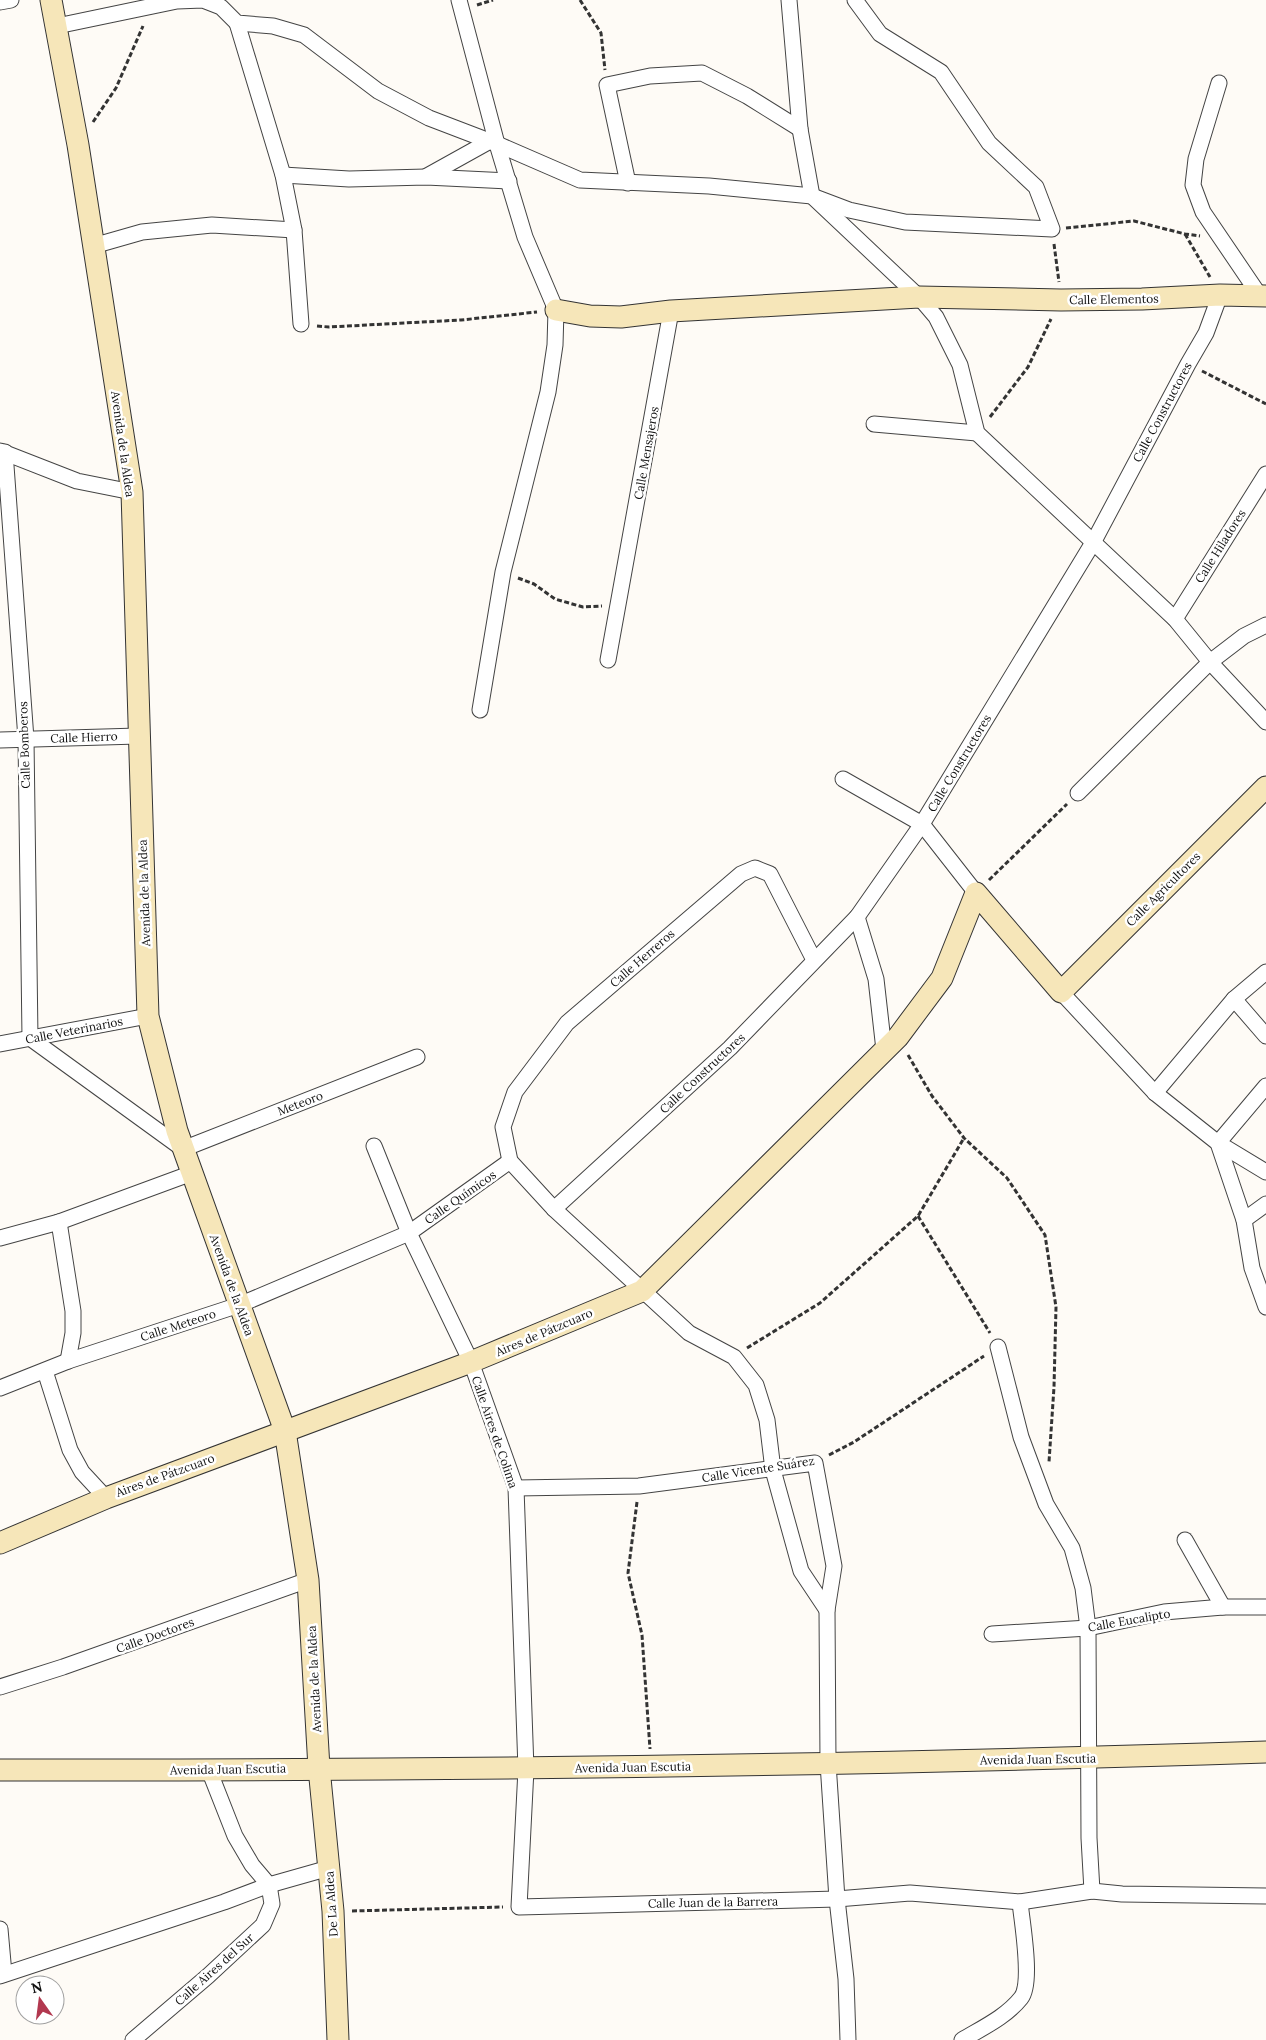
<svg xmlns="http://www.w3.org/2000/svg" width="1266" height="2040" viewBox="0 0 1266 2040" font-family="Lora,serif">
	<rect width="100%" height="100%" fill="#fefbf6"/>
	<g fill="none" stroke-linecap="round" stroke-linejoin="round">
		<!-- street casing -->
		<g stroke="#444" stroke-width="17">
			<g id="street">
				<path d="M459,0L497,144L525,237L556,310L555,345L548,392L503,572L480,710"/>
				<path d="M789,0L800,129L812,196L919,297L936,317L960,365L977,433L1175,619L1210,662L1266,722"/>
				<path d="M0,2L11,0"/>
				<path d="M237,23L283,175L294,230L301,324"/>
				<path d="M57,26L177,1L203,0L221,7L237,23L273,26L304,35L378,91L429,118L497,144L580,180L709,186L812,196L849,210L905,222L1052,229L1036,187L989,143L941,72L880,34L855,0"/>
				<path d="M1219,83L1196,159L1193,185L1203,212L1260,296"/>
				<path d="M283,175L349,179L426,177L509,181"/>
				<path d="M427,176L490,141"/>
				<path d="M628,183L607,85L650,76L702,73L747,96L800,129"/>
				<path d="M93,246L142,232L212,225L294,230"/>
				<path d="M874,424L977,433"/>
				<path d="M0,451L77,481L132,492"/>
				<path d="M5,452L26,739L30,1038L183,1149L417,1057"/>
				<path d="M1175,619L1266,474"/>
				<path d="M608,660L671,311"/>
				<path d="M0,740L138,736"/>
				<path d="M843,779L922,824L976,893"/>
				<path d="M1078,793L1210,662L1244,636L1266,625"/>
				<path d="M857,917L876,979L884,1050"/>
				<path d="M814,960L770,874L755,868L741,874L567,1023L515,1092L503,1127L510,1161L554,1209L689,1333L734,1357L756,1385L767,1420L773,1470L801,1571L827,1610"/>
				<path d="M1061,992L1155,1093L1218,1143L1244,1220L1252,1268L1266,1307"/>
				<path d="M1234,999L1266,1036"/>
				<path d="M0,1044L148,1016"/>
				<path d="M1266,1086L1218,1143L1266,1172"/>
				<path d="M1155,1093L1234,999L1266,972"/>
				<path d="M374,1146L409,1233L471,1362L516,1488L526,1769L519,1907L837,1899L910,1893L1020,1902L1092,1891L1122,1894L1266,1896"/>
				<path d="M554,1209L730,1048L857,917L922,824L1094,541L1188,364L1206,333L1220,295"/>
				<path d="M1244,1220L1266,1204"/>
				<path d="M59,1222L73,1311V1333L68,1361"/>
				<path d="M0,1238L59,1222L192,1173"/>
				<path d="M998,1347L1021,1437L1046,1504L1072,1548L1083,1588L1088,1628L1089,1838L1092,1891"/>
				<path d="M45,1371L70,1450L82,1472L106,1498"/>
				<path d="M0,1388L68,1361L239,1305L409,1233L510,1161"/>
				<path d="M516,1488L639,1486L815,1463L834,1566L827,1610L828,1763L837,1899L846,1979L848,2040"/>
				<path d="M1185,1540L1223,1607"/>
				<path d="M992,1634L1088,1628L1164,1612L1223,1607H1266"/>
				<path d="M0,1687L63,1667L308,1580"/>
				<path d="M209,1770L235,1836L252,1865L269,1885"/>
				<path d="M0,1929L4,1974"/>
				<path d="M0,1976L224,1902L269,1885L329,1868"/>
				<path d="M133,2040L208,1976L263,1925L272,1904L269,1885"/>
				<path d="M962,2040C982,2028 1006,2017 1021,1998C1033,1983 1022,1923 1020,1902"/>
			</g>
		</g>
		<!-- secondary casing -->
		<g stroke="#333" stroke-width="23">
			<g id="secondary">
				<path d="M51,0L78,145L132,492L148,1016L177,1131L285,1431L308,1580L319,1768L333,1911L338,2040"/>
				<path d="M556,310L590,316L621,317L671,311L919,297L1061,300L1142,299L1220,295L1266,296"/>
				<path d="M0,1543L106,1498L471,1362L642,1291L898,1037L942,978L976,893L1061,992L1266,787"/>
				<path d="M0,1770C422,1771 844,1766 1266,1752"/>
			</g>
		</g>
		<!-- path -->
		<g stroke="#333" stroke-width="3" stroke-dasharray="5 2.5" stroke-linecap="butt">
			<path d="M580,0L601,33L605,70"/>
			<path d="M477,5L493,0"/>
			<path d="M93,122L116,88L143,26"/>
			<path d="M1066,228L1134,221L1185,234L1200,236"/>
			<path d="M1185,234L1210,277"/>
			<path d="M1054,244L1059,282"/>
			<path d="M317,326L329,327L461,320L537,312"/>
			<path d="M1202,371L1266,404"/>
			<path d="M990,417L1028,367L1051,319"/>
			<path d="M518,578L534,584L555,599L583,607L602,606"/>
			<path d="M989,880L1067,804"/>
			<path d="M908,1055L932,1096L964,1138L1007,1178L1045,1235L1056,1307L1054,1387L1049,1462"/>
			<path d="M918,1216L990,1333"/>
			<path d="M747,1348L820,1303L918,1216L964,1138"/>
			<path d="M829,1455L854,1442L984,1356"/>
			<path d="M637,1502L628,1573L642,1635L650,1749"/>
			<path d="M352,1911L503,1907"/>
		</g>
		<!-- street -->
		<use href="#street" stroke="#fff" stroke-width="15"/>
		<!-- secondary -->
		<use href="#secondary" stroke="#f6e6b9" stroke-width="21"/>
	</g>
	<g text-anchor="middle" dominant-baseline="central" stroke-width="5" stroke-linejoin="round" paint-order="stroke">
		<!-- street labels -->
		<g font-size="12" fill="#111" stroke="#fff">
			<text transform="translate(1114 299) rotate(-1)">Calle Elementos</text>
			<text transform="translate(1162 412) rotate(-62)">Calle Constructores</text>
			<text transform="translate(123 444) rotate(82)">Avenida de la Aldea</text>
			<text transform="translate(646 453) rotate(-80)">Calle Mensajeros</text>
			<text transform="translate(1220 546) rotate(-58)">Calle Hiladores</text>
			<text transform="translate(84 737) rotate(-2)">Calle Hierro</text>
			<text transform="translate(24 745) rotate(-92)">Calle Bomberos</text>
			<text transform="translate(959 763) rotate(-59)">Calle Constructores</text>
			<text transform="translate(1163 889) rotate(-45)">Calle Agricultores</text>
			<text transform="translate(144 893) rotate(-92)">Avenida de la Aldea</text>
			<text transform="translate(642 958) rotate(-41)">Calle Herreros</text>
			<text transform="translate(74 1030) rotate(-11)">Calle Veterinarios</text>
			<text transform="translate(702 1073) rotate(-43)">Calle Constructores</text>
			<text transform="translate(300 1103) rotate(-21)">Meteoro</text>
			<text transform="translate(460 1197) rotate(-35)">Calle Químicos</text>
			<text transform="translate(232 1285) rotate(70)">Avenida de la Aldea</text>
			<text transform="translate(178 1325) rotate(-18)">Calle Meteoro</text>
			<text transform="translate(544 1332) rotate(-23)">Aires de Pátzcuaro</text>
			<text transform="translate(495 1432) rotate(71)">Calle Aires de Colima</text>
			<text transform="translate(758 1469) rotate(-9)">Calle Vicente Suárez</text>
			<text transform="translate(165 1475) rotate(-20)">Aires de Pátzcuaro</text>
			<text transform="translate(1129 1620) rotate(-10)">Calle Eucalipto</text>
			<text transform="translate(155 1635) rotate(-20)">Calle Doctores</text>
			<text transform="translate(314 1679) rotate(-93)">Avenida de la Aldea</text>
			<text transform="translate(1038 1759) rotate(-1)">Avenida Juan Escutia</text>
			<text transform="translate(633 1767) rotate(-1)">Avenida Juan Escutia</text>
			<text transform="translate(228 1769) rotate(-1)">Avenida Juan Escutia</text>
			<text transform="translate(713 1902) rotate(-1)">Calle Juan de la Barrera</text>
			<text transform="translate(331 1904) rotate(-94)">De La Aldea</text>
			<text transform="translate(214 1969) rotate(-42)">Calle Aires del Sur</text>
		</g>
	</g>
	<!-- north arrow -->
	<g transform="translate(40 2000) rotate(346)"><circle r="24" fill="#ffffff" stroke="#a0a0a0"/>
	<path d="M0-4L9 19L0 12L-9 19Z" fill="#b2384f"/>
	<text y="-8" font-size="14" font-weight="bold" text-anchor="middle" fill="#111111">N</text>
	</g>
</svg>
